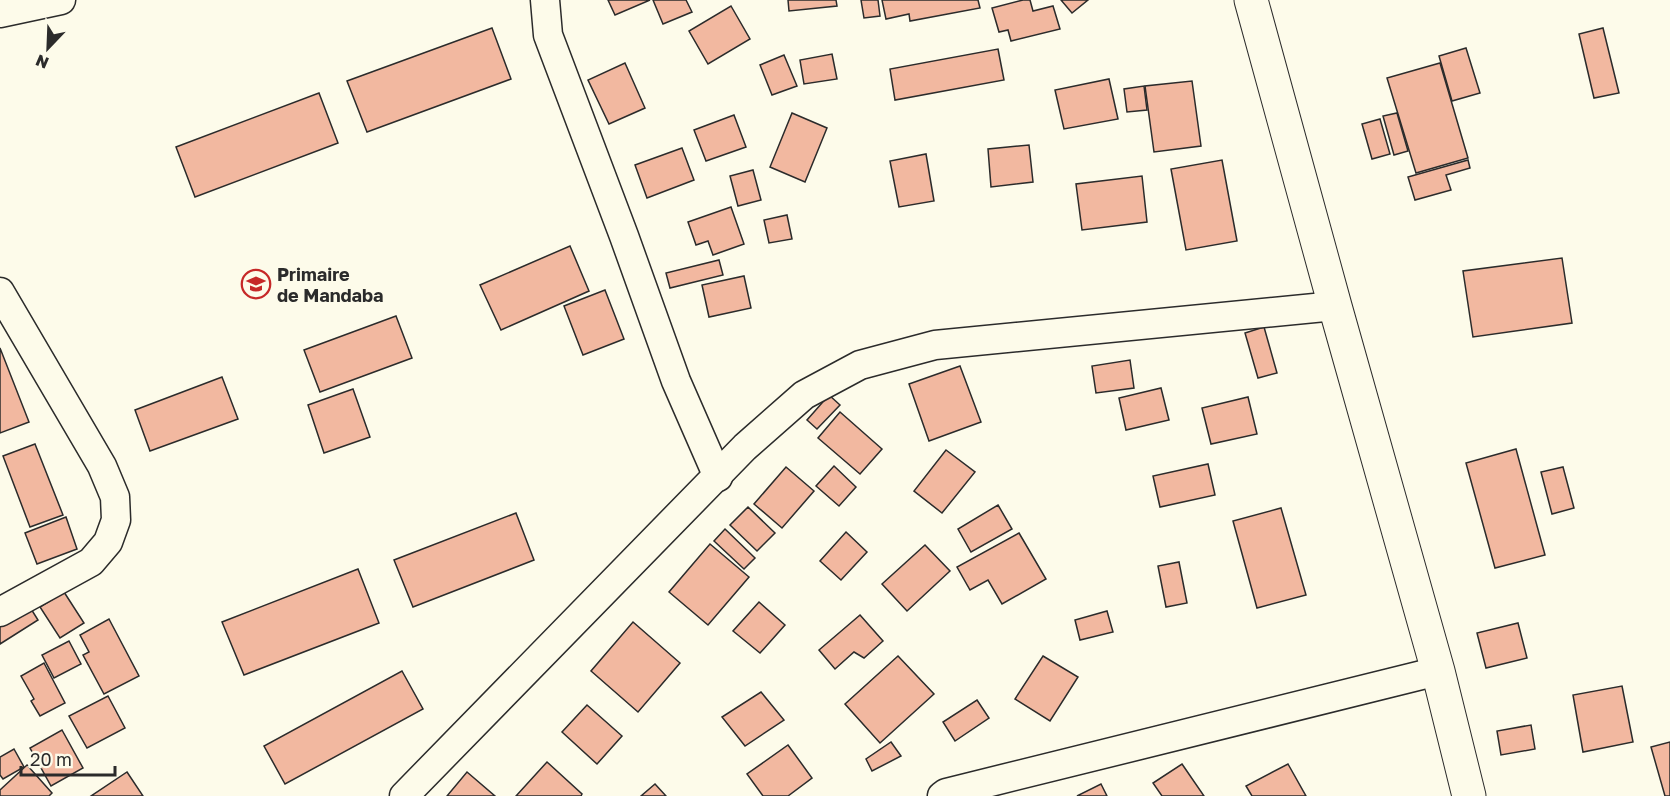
<svg xmlns="http://www.w3.org/2000/svg" width="1670" height="796" viewBox="0 0 1670 796" font-family="'Golos Text',sans-serif">
	<rect width="100%" height="100%" fill="#fdfbea"/>
	<!-- building -->
	<g fill="#f2b8a0" stroke="#2b2b2b" stroke-width="1.5">
		<path d="M608,0H650L615,15Z"/>
		<path d="M653,0H686L692,12L663,24Z"/>
		<path d="M788,0H836L837,6L789,11Z"/>
		<path d="M861,0H878L880,16L864,18Z"/>
		<path d="M882,0H978L980,8L910,21L909,14L886,19Z"/>
		<path d="M1023,0H1030L1033,11L1053,6L1060,29L1011,41L1008,30L999,32L992,8Z"/>
		<path d="M1061,0H1088L1072,13Z"/>
		<path d="M731,6L750,39L708,64L689,31Z"/>
		<path d="M492,28L511,79L367,132L347,81Z"/>
		<path d="M1603,28L1619,93L1594,98L1579,34Z"/>
		<path d="M1466,48L1480,93L1452,101L1439,56Z"/>
		<path d="M998,49L1004,80L895,100L890,69Z"/>
		<path d="M832,54L837,79L804,84L800,60Z"/>
		<path d="M784,55L797,86L772,95L760,65Z"/>
		<path d="M625,63L645,108L609,124L588,80Z"/>
		<path d="M1440,63L1468,158L1416,173L1387,78Z"/>
		<path d="M1109,79L1118,119L1064,129L1055,90Z"/>
		<path d="M1192,81L1201,146L1154,152L1145,86Z"/>
		<path d="M1144,86L1147,110L1127,112L1124,89Z"/>
		<path d="M319,93L338,143L195,197L176,147Z"/>
		<path d="M792,113L827,128L805,182L770,167Z"/>
		<path d="M1397,113L1408,151L1394,155L1383,116Z"/>
		<path d="M734,115L746,147L706,161L694,130Z"/>
		<path d="M1380,119L1390,154L1372,159L1362,124Z"/>
		<path d="M1029,145L1033,182L991,187L988,149Z"/>
		<path d="M682,148L694,180L647,198L635,165Z"/>
		<path d="M926,154L934,201L899,207L890,161Z"/>
		<path d="M1222,160L1237,241L1186,250L1171,169Z"/>
		<path d="M1468,160L1470,168L1446,175L1451,190L1415,200L1408,177Z"/>
		<path d="M753,170L761,200L738,206L730,176Z"/>
		<path d="M1142,176L1147,222L1082,230L1076,184Z"/>
		<path d="M731,207L744,244L713,255L708,241L696,245L688,222Z"/>
		<path d="M787,215L792,239L769,243L764,220Z"/>
		<path d="M570,246L589,291L501,330L480,285Z"/>
		<path d="M1562,258L1572,323L1473,337L1463,271Z"/>
		<path d="M719,260L723,275L670,288L666,273Z"/>
		<path d="M744,276L751,308L709,317L702,285Z"/>
		<path d="M605,290L624,339L583,355L564,306Z"/>
		<path d="M396,316L412,358L320,392L304,350Z"/>
		<path d="M1264,327L1277,373L1258,378L1245,333Z"/>
		<path d="M0,348L29,422L0,433Z"/>
		<path d="M1130,360L1134,388L1096,393L1092,366Z"/>
		<path d="M960,366L981,422L929,441L909,384Z"/>
		<path d="M222,377L238,419L150,451L135,410Z"/>
		<path d="M1161,388L1169,420L1126,430L1119,398Z"/>
		<path d="M353,389L370,437L324,453L308,405Z"/>
		<path d="M829,395L840,405L817,429L807,420Z"/>
		<path d="M1248,397L1257,434L1211,444L1202,408Z"/>
		<path d="M840,412L882,449L860,474L818,438Z"/>
		<path d="M35,444L63,515L30,527L3,456Z"/>
		<path d="M1516,449L1545,555L1495,568L1466,463Z"/>
		<path d="M946,450L975,472L942,513L914,491Z"/>
		<path d="M1208,464L1215,495L1160,507L1153,476Z"/>
		<path d="M834,466L856,487L839,506L816,486Z"/>
		<path d="M786,467L814,491L782,528L754,504Z"/>
		<path d="M1563,467L1574,508L1552,514L1541,472Z"/>
		<path d="M998,505L1012,529L971,552L958,529Z"/>
		<path d="M748,507L775,533L757,551L730,525Z"/>
		<path d="M1281,508L1306,595L1257,608L1233,521Z"/>
		<path d="M516,513L534,560L413,607L394,560Z"/>
		<path d="M66,517L77,549L37,564L25,533Z"/>
		<path d="M725,529L755,558L744,569L714,541Z"/>
		<path d="M846,532L867,552L841,580L820,561Z"/>
		<path d="M1019,533L1046,579L1002,604L988,580L970,590L957,567Z"/>
		<path d="M710,544L749,577L708,625L669,592Z"/>
		<path d="M925,545L950,571L907,611L882,584Z"/>
		<path d="M1179,562L1187,603L1166,607L1158,566Z"/>
		<path d="M358,569L379,623L244,675L222,622Z"/>
		<path d="M64,592L84,623L60,638L40,607Z"/>
		<path d="M759,602L785,625L760,653L733,631Z"/>
		<path d="M28,604L38,620L0,644V622Z"/>
		<path d="M1107,611L1113,632L1080,640L1075,620Z"/>
		<path d="M860,615L883,641L864,658L854,652L835,669L819,650Z"/>
		<path d="M109,619L139,676L104,694L83,655L89,652L80,635Z"/>
		<path d="M633,622L680,663L638,712L591,671Z"/>
		<path d="M1518,623L1527,658L1486,668L1477,633Z"/>
		<path d="M69,641L81,664L54,678L42,655Z"/>
		<path d="M898,656L934,694L880,743L845,704Z"/>
		<path d="M1043,656L1078,677L1050,721L1015,699Z"/>
		<path d="M44,663L65,703L40,716L31,701L34,699L21,676Z"/>
		<path d="M402,671L423,709L285,784L264,746Z"/>
		<path d="M1622,686L1633,742L1583,752L1573,695Z"/>
		<path d="M761,692L784,720L745,746L722,717Z"/>
		<path d="M108,696L125,728L87,748L69,716Z"/>
		<path d="M977,700L989,718L955,741L943,722Z"/>
		<path d="M587,705L622,736L597,764L562,732Z"/>
		<path d="M1531,725L1535,749L1501,755L1497,731Z"/>
		<path d="M62,730L83,768L51,786L30,748Z"/>
		<path d="M891,742L901,756L872,771L866,759Z"/>
		<path d="M1670,742V796H1665L1651,747Z"/>
		<path d="M788,745L812,778L788,796H763L747,774Z"/>
		<path d="M14,749L24,767L3,779L0,775V757Z"/>
		<path d="M547,762L582,794L581,796H516Z"/>
		<path d="M1182,764L1204,796H1162L1153,783Z"/>
		<path d="M1288,764L1306,796H1252L1246,786Z"/>
		<path d="M27,765L52,793L49,796H0V790Z"/>
		<path d="M127,772L143,796H91Z"/>
		<path d="M467,772L495,796H447Z"/>
		<path d="M655,784L666,796H641Z"/>
		<path d="M1101,784L1107,796H1077Z"/>
	</g>
	<g fill="none" stroke-linecap="round" stroke-linejoin="round">
		<!-- minor casing -->
		<g stroke="#2b2b2b" stroke-width="31">
			<g id="minor">
				<path d="M545,0L548,35L624,236L676,381L718,477"/>
				<path d="M0,13L61,0"/>
				<path d="M0,292L102,466L115,497L116,520L108,542L91,562L0,612"/>
				<path d="M404,796L745,447L804,395L860,365L935,345L1335,306"/>
				<path d="M942,796L946,793L1438,671"/>
			</g>
		</g>
		<!-- tertiary casing -->
		<g stroke="#2b2b2b" stroke-width="35">
			<path id="tertiary" d="M1251,0L1335,306L1438,671L1469,796"/>
		</g>
		<!-- minor -->
		<use href="#minor" stroke="#fdfbea" stroke-width="28"/>
		<!-- tertiary -->
		<use href="#tertiary" stroke="#fdfbea" stroke-width="33"/>
	</g>
	<!-- icons -->
	<defs>
		<g id="school-ring" transform="scale(1.5)"><circle r="9.5" fill="#fdfbea" stroke="#c62828" stroke-width="1.5"/><path d="M0-5L7-2L0 1L-7-2ZM-4 1L0 2.5L4 1V4Q0 6-4 4Z" fill="#c62828"/></g>
	</defs>
	<g fill-rule="evenodd">
		<use href="#school-ring" x="256" y="284"/>
	</g>
	<g text-anchor="middle" dominant-baseline="central" stroke-width="4.5" stroke-linejoin="round" paint-order="stroke">
		<!-- poi labels -->
		<g font-size="18" font-weight="bold" fill="#2b2b2b" stroke="#fdfbea" text-anchor="start">
			<text x="277" y="274">Primaire<tspan x="277" dy="21">de Mandaba</tspan></text>
		</g>
	</g>
	<!-- north arrow -->
	<g transform="translate(48 48) rotate(203)" stroke="#fdfbea" stroke-width="4.5" paint-order="stroke">
	<path d="M0-4.5L10 22L0 15L-10 22Z" fill="#2b2b2b"/>
	<text y="-9" font-size="16" font-weight="bold" text-anchor="middle" fill="#2b2b2b">N</text>
	</g>
	<!-- scale -->
	<path d="M21 766v9h94v-9" fill="none" stroke="#2b2b2b" stroke-width="3"/>
	<text x="30" y="766" font-size="18" fill="#2b2b2b" stroke="#fdfbea" stroke-width="4.5" paint-order="stroke">20 m</text>
</svg>
